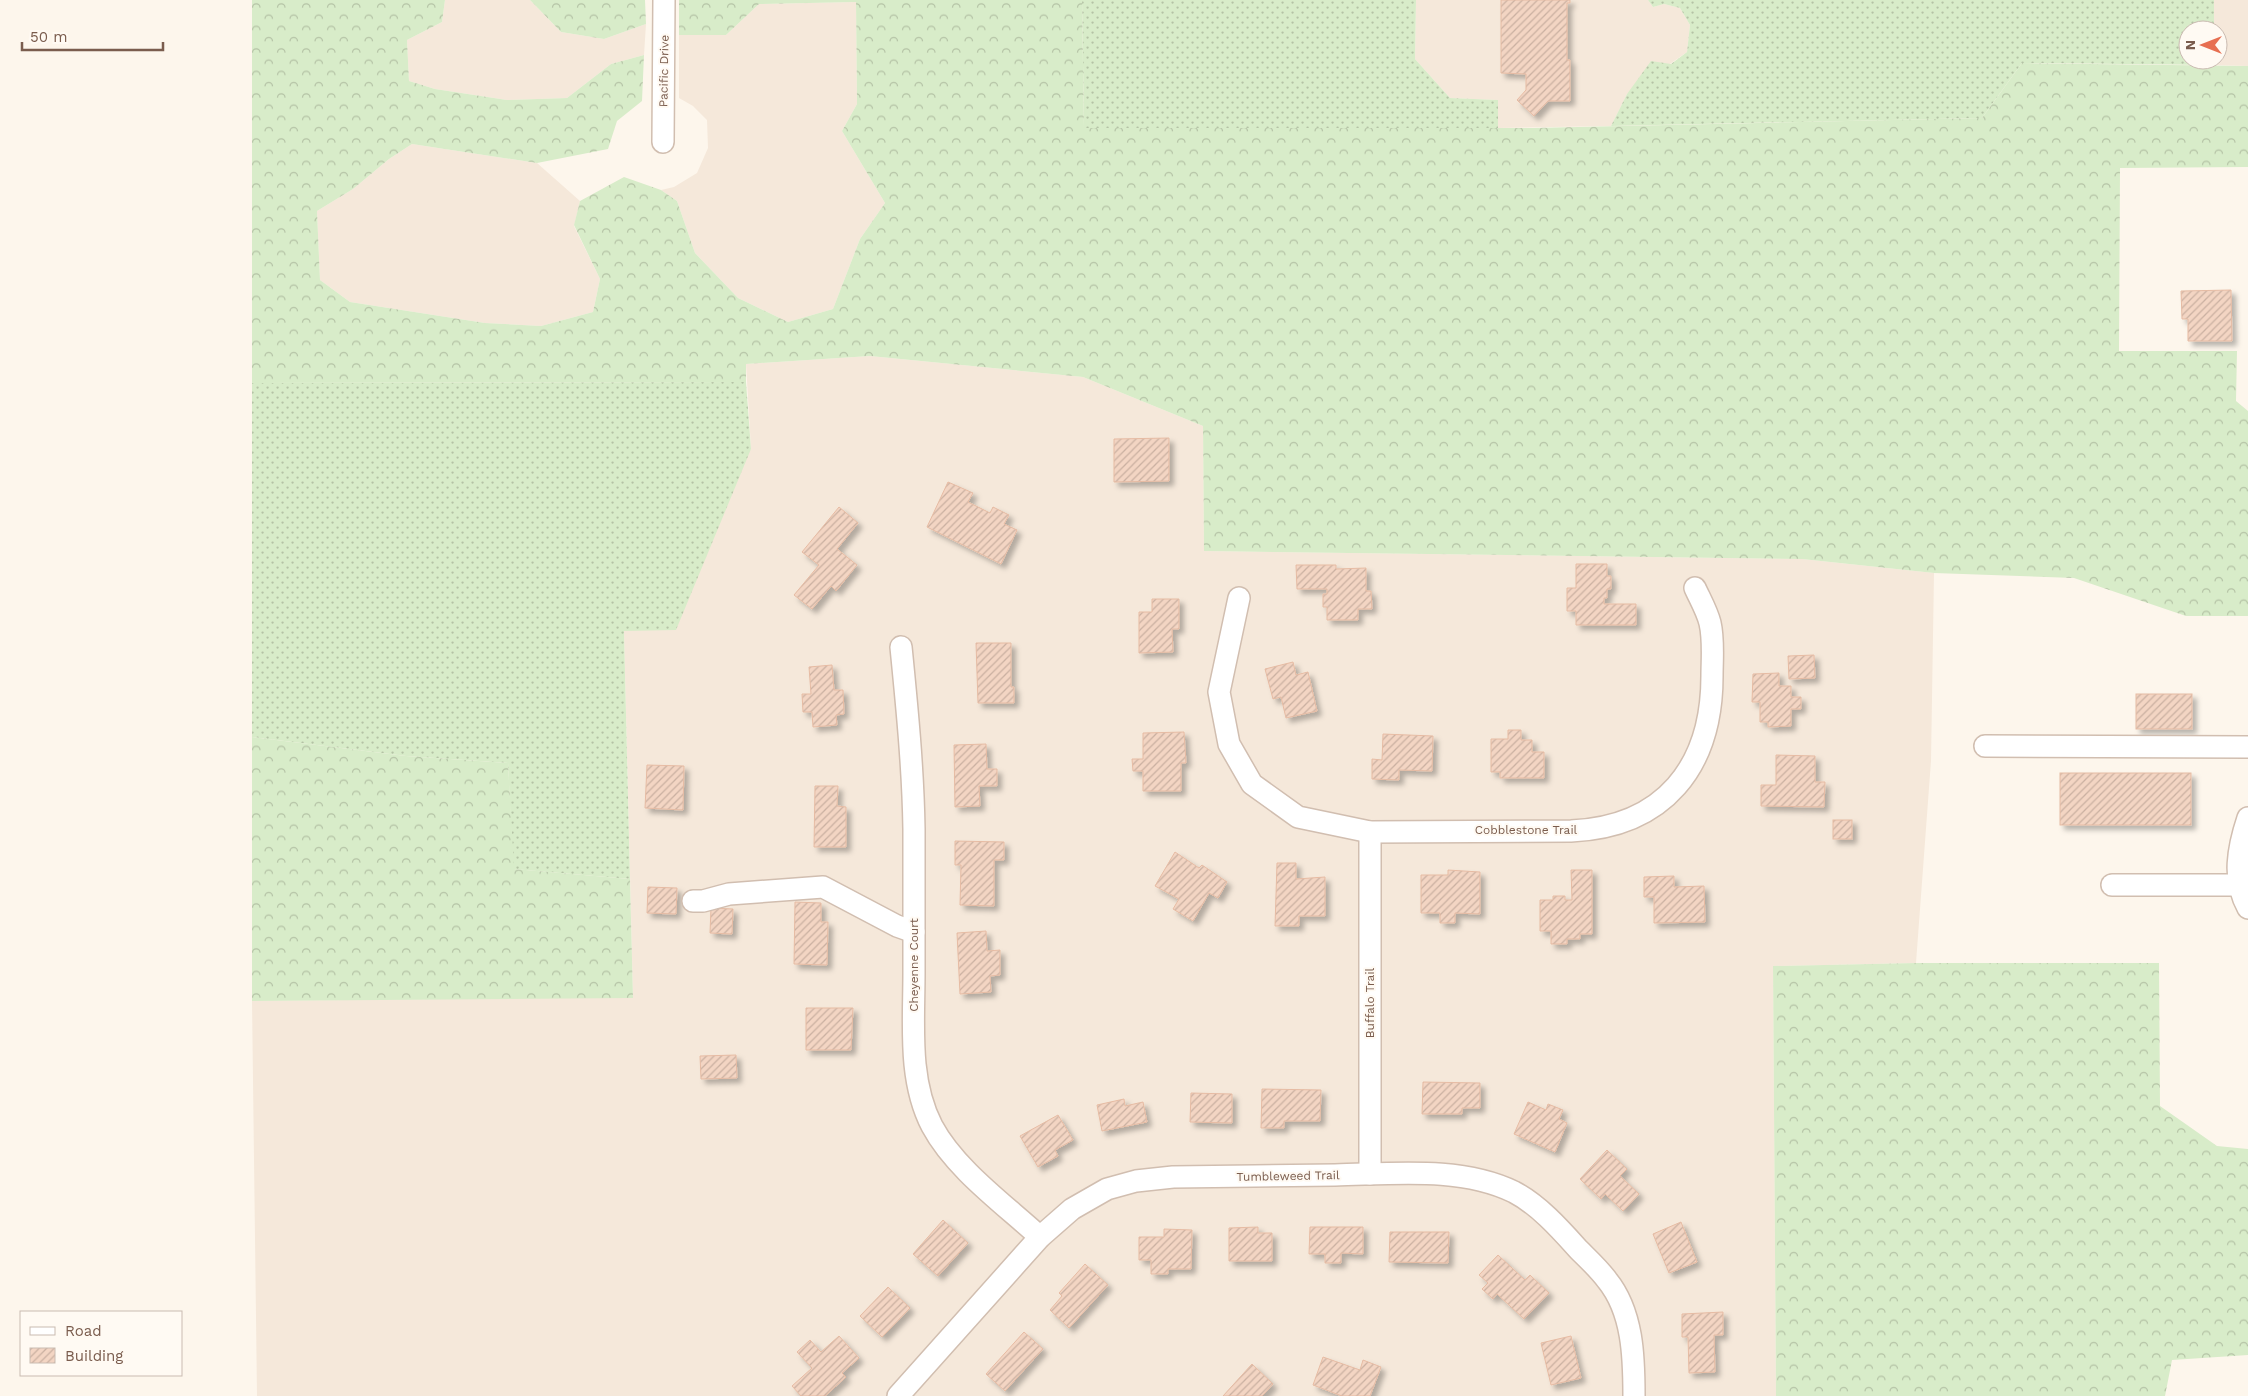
<svg xmlns="http://www.w3.org/2000/svg" width="2248" height="1396" viewBox="0 0 2248 1396" font-family="'Work Sans',sans-serif">
	<defs>
		<pattern id="grass-dots" width="8" height="8" patternUnits="userSpaceOnUse" patternTransform="scale(1.25)"><rect width="8" height="8" fill="#d8ecc9"/><path d="M2 2h.1M6 6h.1" fill="none" stroke="#b4c2a5" stroke-width="1.8" stroke-linecap="round"/></pattern>
		<pattern id="forest-crowns" width="20" height="18" patternUnits="userSpaceOnUse" patternTransform="scale(1.25)"><rect width="20" height="18" fill="#d8ecc9"/><path d="M2 6a3 3 0 1 1 6 0M12 15a3 3 0 1 1 6 0" fill="none" stroke="#b4c2a5"/></pattern>
		<pattern id="building-hatch" width="6" height="6" patternUnits="userSpaceOnUse" patternTransform="scale(1.25)"><rect width="6" height="6" fill="#f3d5c3"/><path d="M-1 1l2-2M0 6l6-6M5 7l2-2" fill="none" stroke="#cab0a1"/></pattern>
		<filter id="shadow"><feDropShadow dx="4.5" dy="4.5" stdDeviation="2.5" flood-color="#0004"/></filter>
	</defs>
	<rect width="100%" height="100%" fill="#fdf6ec"/>
	<!-- residential -->
	<g fill="#f5e8da">
		<path d="M445,0H530L561,32L604,39L646,24L644,55L611,64L567,98L507,100L435,89L409,81L407,40L442,22Z"/>
		<path d="M1416,0H1648L1653,7L1664,4L1680,8L1690,25L1687,52L1627,94L1611,126L1498,128V100L1450,98L1415,59Z"/>
		<path d="M2214,0H2248V66L2214,65V60H2218V30H2214Z"/>
		<path d="M856,2L857,104L842,131L885,203L860,239L833,309L788,322L738,298L695,253L677,201L661,190L674,187L697,173L708,148L707,120L693,106L679,98V35H726L759,4Z"/>
		<path d="M412,144L537,163L580,201L574,226L600,279L593,312L541,326L485,323L350,302L320,280L317,211L353,189L389,159Z"/>
		<path d="M870,356L1083,377L1203,426L1204,551L1802,559L1934,573L1931,761L1916,963L1773,966L1776,1396H257L252,1001L633,997L624,631L751,449L746,364Z"/>
	</g>
	<!-- grass -->
	<g fill="url(#grass-dots)">
		<path d="M1082,0H1416L1415,59L1450,98L1498,100V128H1084Z"/>
		<path d="M1648,0H2214V30H2188V60H2214V65L2022,63L1982,118L1611,126L1627,94L1651,61L1671,64L1687,52L1690,25L1680,8L1664,4L1653,7Z"/>
		<path d="M746,382L751,449L676,630L624,631L630,879L513,869L508,763L406,756L252,737V383Z"/>
	</g>
	<!-- forest -->
	<g fill="url(#forest-crowns)">
		<path d="M252,0H445L442,22L407,40L409,81L435,89L507,100L567,98L611,64L644,55L642,101L617,121L608,149L537,163L412,144L389,159L353,189L317,211L320,280L350,302L485,323L541,326L593,312L600,279L574,225L580,201L624,177L661,190L677,201L695,253L738,298L788,322L833,309L860,239L885,203L842,131L857,104L856,2L759,4L726,35H679V0H1082L1084,128H1533L1982,118L2022,63L2248,66V167L2120,168L2119,351H2237L2236,401L2248,411V616H2186L2074,578L1934,573L1802,559L1204,551L1203,426L1083,377L870,356L746,364V382L252,383Z"/>
		<path d="M530,0H645L646,24L604,39L561,32Z"/>
		<path d="M252,737L406,756L508,763L514,869L630,879L633,998L252,1001Z"/>
		<path d="M1916,963H2159L2160,1106L2217,1146L2248,1149V1355L2172,1360L2165,1396H1776L1773,966Z"/>
	</g>
	<!-- building -->
	<g fill="url(#building-hatch)" stroke="#e6bba3" filter="url(#shadow)">
		<path d="M1501,0H1570V3H1567V60H1570V101H1548L1534,116L1517,100L1526,90V74L1501,73Z"/>
		<path d="M2231,290L2232,341H2188V319H2182L2181,291Z"/>
		<path d="M1169,438V481L1114,482V439Z"/>
		<path d="M948,482L973,493L968,502L990,513L993,507L1009,515L1004,524L1017,530L1001,564L927,527Z"/>
		<path d="M839,507L858,523L837,549L857,565L836,591L831,586L812,609L794,595L819,565L802,552Z"/>
		<path d="M1576,564H1607V576H1611V589H1607V598H1604V604H1636V625H1576V611H1567V588H1576Z"/>
		<path d="M1296,565H1336V569L1366,568V591H1371L1372,609H1358V620H1327V607H1323V594H1327V589H1297Z"/>
		<path d="M1152,599H1179V629H1172L1173,652L1139,653V612H1152Z"/>
		<path d="M976,643H1011V687H1014V703H978Z"/>
		<path d="M1814,655L1815,678L1789,679L1788,656Z"/>
		<path d="M1293,662L1296,675L1308,672L1317,711L1286,718L1281,697L1273,699L1265,669Z"/>
		<path d="M832,665L834,690H843L844,714L836,715L837,725L813,727L812,712H803L802,694H811L809,667Z"/>
		<path d="M1779,673V686H1791V697H1801V709H1791V726L1768,727V722H1760V702H1752L1753,674Z"/>
		<rect x="2136" y="694" width="56" height="35"/>
		<path d="M1508,730H1521V740H1532V752H1544V778H1500V772H1491V739H1508Z"/>
		<path d="M1184,732L1186,763H1181V791H1143V771H1133L1132,759H1143V733Z"/>
		<path d="M1383,734L1433,736L1432,771L1399,770V780L1372,779V759L1382,760Z"/>
		<path d="M986,744L987,769H997V786H979L980,806L955,807L954,745Z"/>
		<path d="M1776,755L1815,756V782H1825L1824,807L1761,806V785H1776Z"/>
		<path d="M647,765L684,766L683,810L645,808Z"/>
		<rect x="2060" y="773" width="131" height="52"/>
		<path d="M815,786H838L837,806L846,807V847H814Z"/>
		<rect x="1833" y="820" width="19" height="19"/>
		<path d="M955,841L1004,842V860H994V906L960,905L961,865H955Z"/>
		<path d="M1175,852L1199,868L1202,865L1227,882L1218,898L1209,893L1193,921L1173,909L1179,899L1155,886Z"/>
		<path d="M1277,863H1296V879L1325,877V916H1299V926H1275Z"/>
		<path d="M1448,870L1480,872V914L1455,913V923H1440V913H1421V875H1448Z"/>
		<path d="M1571,870H1592V934H1580V939H1567V944H1551V931H1540V900H1553V896H1565V900H1572Z"/>
		<path d="M1674,876V887L1704,886L1705,922L1654,923V897H1644V877Z"/>
		<path d="M648,887L677,888L676,914L647,913Z"/>
		<path d="M795,902L821,903V922H828L827,965L794,964Z"/>
		<path d="M711,908L733,909L732,934L710,933Z"/>
		<path d="M986,931L987,951L1000,950V975L990,976L991,992L960,994L957,933Z"/>
		<path d="M806,1008H853L851,1050H806Z"/>
		<path d="M736,1055L737,1078L701,1079L700,1056Z"/>
		<path d="M1423,1082L1480,1083V1108H1462V1114H1422Z"/>
		<path d="M1262,1089L1321,1090L1320,1121H1284V1128H1261Z"/>
		<path d="M1191,1093L1232,1094V1123L1190,1122Z"/>
		<path d="M1124,1099L1125,1106L1143,1102L1147,1122L1102,1131L1097,1105Z"/>
		<path d="M1528,1102L1546,1110L1548,1104L1563,1110L1559,1119L1567,1123L1555,1152L1514,1134Z"/>
		<path d="M1058,1115L1073,1140L1055,1150L1058,1156L1038,1167L1020,1136Z"/>
		<path d="M1607,1150L1627,1169L1620,1176L1639,1194L1623,1211L1605,1194L1601,1199L1580,1179Z"/>
		<path d="M943,1220L968,1243L938,1276L913,1254Z"/>
		<path d="M1681,1222L1697,1262L1669,1273L1653,1234Z"/>
		<path d="M1258,1227V1233H1272V1261H1229V1228Z"/>
		<path d="M1310,1227H1363V1254L1341,1253V1263H1325V1254H1309Z"/>
		<path d="M1164,1229L1192,1230L1191,1269H1168V1274H1151V1260H1139V1237H1164Z"/>
		<path d="M1390,1232H1449L1448,1263L1389,1262Z"/>
		<path d="M1498,1255L1525,1280L1530,1275L1549,1293L1524,1319L1497,1294L1493,1299L1482,1289L1488,1283L1479,1275Z"/>
		<path d="M1085,1264L1108,1285L1069,1328L1050,1310L1062,1296L1059,1293Z"/>
		<path d="M888,1287L910,1308L882,1337L860,1316Z"/>
		<path d="M1723,1312V1335H1714L1715,1372L1689,1373L1688,1337H1682V1314Z"/>
		<path d="M1024,1332L1043,1349L1005,1391L986,1374Z"/>
		<path d="M839,1336L859,1358L842,1373L846,1377L825,1396H801L792,1386L812,1368L797,1352L810,1340L821,1352Z"/>
		<path d="M1571,1336L1581,1378L1551,1385L1541,1343Z"/>
		<path d="M1323,1357L1360,1370L1363,1360L1381,1367L1370,1396H1342L1313,1385Z"/>
		<path d="M1252,1364L1273,1384L1262,1396H1223Z"/>
	</g>
	<g fill="none" stroke-linecap="round" stroke-linejoin="round">
		<!-- minor casing -->
		<g stroke="#d1beb0" stroke-width="24">
			<g id="minor">
				<path d="M663,142L664,0"/>
				<path d="M1239,598L1219,692L1229,744L1252,784L1298,817L1370,832L1571,831C1664,827 1712,767 1712,676C1712,659 1714,640 1710,623C1707,611 1700,599 1695,588"/>
				<path d="M901,647C907,707 913,768 914,829C914,877 914,925 914,973C914,1024 908,1080 932,1126C955,1169 1004,1204 1040,1237"/>
				<path d="M1985,746L2248,747"/>
				<path d="M2248,818C2238,848 2232,879 2248,908"/>
				<path d="M2112,885H2239"/>
				<path d="M693,901H703L729,894L823,887L897,926L914,932"/>
				<path d="M1370,1174V832"/>
				<path d="M898,1396L1040,1237L1072,1209L1107,1189L1136,1181L1173,1177C1227,1176 1281,1176 1335,1175C1393,1174 1461,1166 1514,1192C1539,1205 1561,1230 1579,1250C1589,1260 1599,1269 1607,1280C1633,1312 1634,1357 1634,1396"/>
			</g>
		</g>
		<!-- minor -->
		<use href="#minor" stroke="#fff" stroke-width="21"/>
	</g>
	<g text-anchor="middle" dominant-baseline="central" stroke-width="4" stroke-linejoin="round" paint-order="stroke">
		<!-- street labels -->
		<g font-size="12" fill="#7a5c4d" stroke="#fffaf3">
			<text transform="translate(664 71) rotate(-89)">Pacific Drive</text>
			<text x="1526" y="830">Cobblestone Trail</text>
			<text transform="translate(914 965) rotate(-90)">Cheyenne Court</text>
			<text transform="translate(1370 1003) rotate(-90)">Buffalo Trail</text>
			<text transform="translate(1288 1176) rotate(-1)">Tumbleweed Trail</text>
		</g>
	</g>
	<!-- legend -->
	<rect x="20" y="1311" width="162" height="65" fill="#fffaf3" stroke="#cabbb1"/>
	<rect x="30" y="1327" width="25" height="8" fill="#ffffff" stroke="#cabbb1"/>
	<text x="65" y="1336" font-size="15" fill="#7a5c4d">Road</text>
	<rect x="30" y="1348" width="25" height="15" fill="url(#building-hatch)" stroke="#cabbb1"/>
	<text x="65" y="1361" font-size="15" fill="#7a5c4d">Building</text>
	<!-- north arrow -->
	<g transform="translate(2203 45) rotate(270)"><circle r="24" fill="#fffaf3" stroke="#cabbb1"/>
	<path d="M0-4L9 19L0 12L-9 19Z" fill="#e76f51"/>
	<text y="-8" font-size="14" font-weight="bold" text-anchor="middle" fill="#7a5c4d">N</text>
	</g>
	<!-- scale -->
	<path d="M22 42v8h141v-8" fill="none" stroke="#7a5c4d" stroke-width="2.5"/>
	<text x="30" y="42" font-size="15" fill="#7a5c4d" stroke="#fffaf3" stroke-width="4" paint-order="stroke">50 m</text>
</svg>
